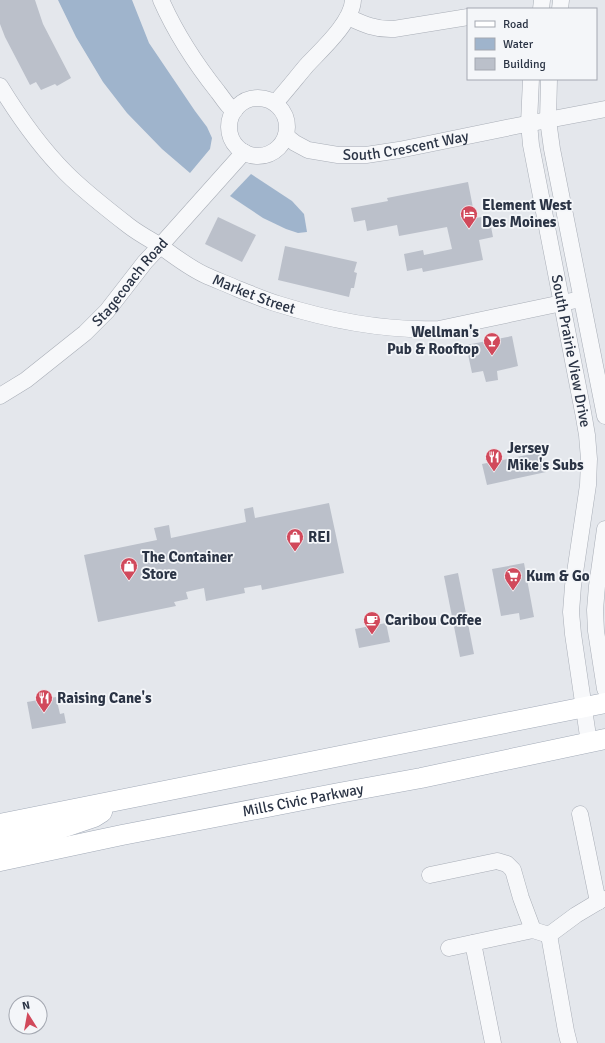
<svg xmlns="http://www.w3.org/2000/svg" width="605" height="1043" viewBox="0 0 605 1043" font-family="Signika,sans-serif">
	<rect width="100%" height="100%" fill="#e4e7ec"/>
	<!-- water -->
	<g fill="#9fb4cc">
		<path d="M58,0H132L149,43L195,111L207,127L212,138L210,149L190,173L162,149L127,113L103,82L76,37Z"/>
		<path d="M251,174L292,201L304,214L307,232L298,233L286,229L263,218L230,196Z"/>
	</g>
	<!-- building -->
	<g fill="#bbc0ca">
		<path d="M0,0H35L43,24L71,78L57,86L55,84L41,90L36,82L30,85L5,37L0,24Z"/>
		<path d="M468,182L475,218L489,216L493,237L479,240L483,260L423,272L422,268L407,271L404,254L423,250L424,255L452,249L447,227L399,236L397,225L367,231L365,220L354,222L351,208L388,201L387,198Z"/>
		<path d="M218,217L256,235L242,262L205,244Z"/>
		<path d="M285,246L357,262L354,272L357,273L354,288H351L349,297L278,280Z"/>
		<path d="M512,336L518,366L497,371L498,380L486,382L483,371L472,373L466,345Z"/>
		<path d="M542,452L546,472L487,485L482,464Z"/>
		<path d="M329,503L344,573L262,590L261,585L244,588L245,593L206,601L204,588L186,592L188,599L174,602L176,606L98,622L84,555L157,540L154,528L169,525L171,538L246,522L244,509L253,507L255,518Z"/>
		<path d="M524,563L534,617L520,620L519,613L501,616L492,569Z"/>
		<path d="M458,573L474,654L460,657L444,576Z"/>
		<path d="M386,623L390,642L359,648L355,629Z"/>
		<path d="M56,697L60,714L64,713L66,723L32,729L27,702Z"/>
	</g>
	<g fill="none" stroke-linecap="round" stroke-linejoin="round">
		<!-- minor casing -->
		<g stroke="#a9aeb7" stroke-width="17">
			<g id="minor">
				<path d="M161,0C176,34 195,63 218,92C223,98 228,108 235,110"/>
				<path d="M541,9L542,0"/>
				<path d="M560,9L561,0"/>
				<path d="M348,17C363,24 376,30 394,29L468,17"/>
				<path id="s1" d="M531,79L529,123L531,145L583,412L587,435L589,459L588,485L573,586L571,612L573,634L589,743"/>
				<path d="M549,79L548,120L552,149L605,416"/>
				<path id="s2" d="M0,86C19,117 40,147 66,173C85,192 107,209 129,226C138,233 149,239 159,245C174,256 188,267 205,275C216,280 227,284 238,289C251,294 265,300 278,304C329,320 385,331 439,329L581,299"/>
				<circle cx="258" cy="127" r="29"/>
				<path d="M275,103C286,91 296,78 307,65C322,49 352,22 353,0"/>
				<path id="s3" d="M286,136L295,143L308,150L338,155H366L399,150L516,126L605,109"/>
				<path id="s4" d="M0,396L26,380L85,333L107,311L145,262L160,246L244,152"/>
				<path d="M605,529L597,586L595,610L596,631L605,689"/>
				<path d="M580,814L598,902"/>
				<path d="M430,875L497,861L507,864L513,870L521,898L533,930"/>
				<path d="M549,935L566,1031L569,1043"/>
				<path d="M473,943L493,1043"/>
				<path d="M449,948L533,930L549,935L576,915L601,900L605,899"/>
			</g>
		</g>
		<!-- major casing -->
		<g stroke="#a3abb8" stroke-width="21">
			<g id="major">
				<path d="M0,824L605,703"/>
				<path d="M0,843L47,833L94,817L102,812"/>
				<path id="s5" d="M0,861L122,835L339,793L421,778L605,739"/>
			</g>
		</g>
		<!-- minor -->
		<use href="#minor" stroke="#f7f8fa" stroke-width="16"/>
		<!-- major -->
		<use href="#major" stroke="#fff" stroke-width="20"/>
	</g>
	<!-- icons -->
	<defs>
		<g id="hotel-pin" transform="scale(0.9)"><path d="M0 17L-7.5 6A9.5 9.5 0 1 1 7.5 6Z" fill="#d1495b" stroke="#f4f6f9"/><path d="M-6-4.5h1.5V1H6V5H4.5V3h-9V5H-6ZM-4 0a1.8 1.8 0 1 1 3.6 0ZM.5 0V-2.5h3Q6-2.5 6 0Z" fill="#fff"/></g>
		<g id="bar-pin" transform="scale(0.9)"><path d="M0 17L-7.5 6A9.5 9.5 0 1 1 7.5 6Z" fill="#d1495b" stroke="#f4f6f9"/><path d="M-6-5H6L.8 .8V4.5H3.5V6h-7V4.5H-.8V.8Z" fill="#fff"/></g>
		<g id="restaurant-pin" transform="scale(0.9)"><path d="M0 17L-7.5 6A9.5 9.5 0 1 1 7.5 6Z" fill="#d1495b" stroke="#f4f6f9"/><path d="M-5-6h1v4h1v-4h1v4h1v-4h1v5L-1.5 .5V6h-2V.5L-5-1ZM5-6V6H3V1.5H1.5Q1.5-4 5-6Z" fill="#fff"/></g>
		<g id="shop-pin" transform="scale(0.9)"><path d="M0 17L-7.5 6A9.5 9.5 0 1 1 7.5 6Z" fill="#d1495b" stroke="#f4f6f9"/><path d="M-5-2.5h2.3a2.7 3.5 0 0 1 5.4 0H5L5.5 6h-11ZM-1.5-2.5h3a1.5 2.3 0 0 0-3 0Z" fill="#fff"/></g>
		<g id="supermarket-pin" transform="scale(0.9)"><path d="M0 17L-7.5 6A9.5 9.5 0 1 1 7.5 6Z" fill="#d1495b" stroke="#f4f6f9"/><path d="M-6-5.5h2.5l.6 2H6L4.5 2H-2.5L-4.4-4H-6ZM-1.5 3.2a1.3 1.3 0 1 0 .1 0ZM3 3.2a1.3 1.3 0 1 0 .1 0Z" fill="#fff"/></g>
		<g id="cafe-pin" transform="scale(0.9)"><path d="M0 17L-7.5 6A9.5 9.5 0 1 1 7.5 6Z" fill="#d1495b" stroke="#f4f6f9"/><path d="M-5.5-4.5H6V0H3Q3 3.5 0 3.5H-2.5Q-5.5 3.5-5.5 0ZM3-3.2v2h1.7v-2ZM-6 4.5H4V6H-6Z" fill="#fff"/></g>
	</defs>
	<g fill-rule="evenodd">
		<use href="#hotel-pin" x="469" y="214"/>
		<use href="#bar-pin" x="492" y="341"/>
		<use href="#restaurant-pin" x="494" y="457"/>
		<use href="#shop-pin" x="295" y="537"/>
		<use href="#shop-pin" x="129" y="566"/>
		<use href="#supermarket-pin" x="513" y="576"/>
		<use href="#cafe-pin" x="372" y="620"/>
		<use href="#restaurant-pin" x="44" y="698"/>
	</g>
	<g text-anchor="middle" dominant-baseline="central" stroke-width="3.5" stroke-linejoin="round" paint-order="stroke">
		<!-- street labels -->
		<g font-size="15" fill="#2b3445" stroke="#f4f6f9">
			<text stroke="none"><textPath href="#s3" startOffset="125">South Crescent Way</textPath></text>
			<text stroke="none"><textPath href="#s4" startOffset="174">Stagecoach Road</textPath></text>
			<text stroke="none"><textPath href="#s2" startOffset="335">Market Street</textPath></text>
			<text stroke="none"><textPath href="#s1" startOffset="276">South Prairie View Drive</textPath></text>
			<text stroke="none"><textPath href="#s5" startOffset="309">Mills Civic Parkway</textPath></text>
		</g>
		<!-- poi labels -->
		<g font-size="15" font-weight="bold" fill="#2b3445" stroke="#f4f6f9" text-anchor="start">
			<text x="482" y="205">Element West<tspan x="482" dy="17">Des Moines</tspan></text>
			<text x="479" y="332" text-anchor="end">Wellman's<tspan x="479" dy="17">Pub &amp; Rooftop</tspan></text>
			<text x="507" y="448">Jersey<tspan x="507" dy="17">Mike's Subs</tspan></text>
			<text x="308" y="537">REI</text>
			<text x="142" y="557">The Container<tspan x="142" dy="17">Store</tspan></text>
			<text x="526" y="576">Kum &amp; Go</text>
			<text x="385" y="620">Caribou Coffee</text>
			<text x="57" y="698">Raising Cane's</text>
		</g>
	</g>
	<!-- legend -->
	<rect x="467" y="8" width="130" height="72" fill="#f4f6f9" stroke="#a4a8b1"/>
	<rect x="475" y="21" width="20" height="6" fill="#ffffff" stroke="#a4a8b1"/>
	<text x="503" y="28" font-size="12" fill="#2b3445">Road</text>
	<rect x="475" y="38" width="20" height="12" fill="#9fb4cc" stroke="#a4a8b1"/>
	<text x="503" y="48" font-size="12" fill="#2b3445">Water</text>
	<rect x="475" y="58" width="20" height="12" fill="#bbc0ca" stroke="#a4a8b1"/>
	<text x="503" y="68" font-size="12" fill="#2b3445">Building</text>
	<!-- north arrow -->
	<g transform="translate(28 1015) rotate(349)"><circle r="19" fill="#f4f6f9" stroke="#a4a8b1"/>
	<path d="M0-3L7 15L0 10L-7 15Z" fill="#d1495b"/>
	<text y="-6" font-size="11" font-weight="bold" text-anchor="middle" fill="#2b3445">N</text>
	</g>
</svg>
